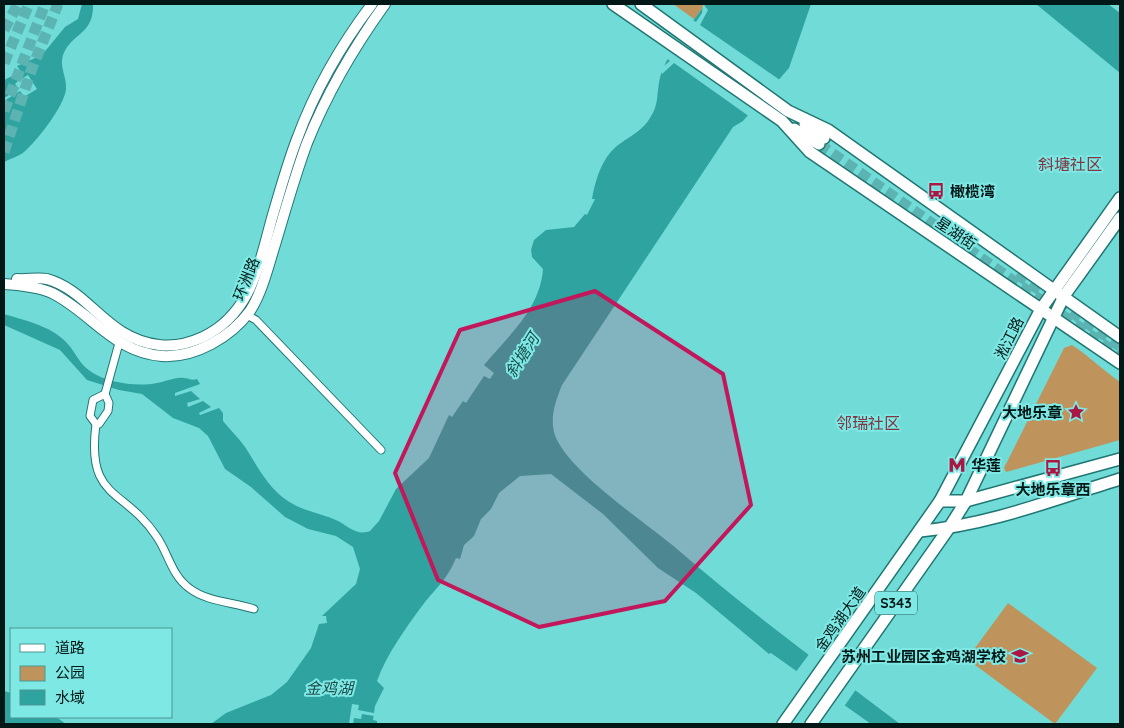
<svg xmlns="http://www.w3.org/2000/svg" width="1124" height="728" viewBox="0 0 1124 728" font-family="Quicksand,'Noto Sans SC',sans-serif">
	<rect width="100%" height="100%" fill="#71dbd7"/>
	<!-- green -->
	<g fill="#bf945c">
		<path d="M673,4H706L694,19Z"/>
		<path d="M1072,345C1089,356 1103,370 1120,382V440L1006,472L1004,468L1064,348Z"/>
		<path d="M1008,603L1097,668L1055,724L967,659Z"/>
	</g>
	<!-- water -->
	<g fill="#2fa3a0">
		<path d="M82,4H93C94,35 72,32 63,55C59,67 67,77 66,89C65,105 37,141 24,152C18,157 11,158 4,162V101L20,91L24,97L37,89L28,75L21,79L17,72L20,70L17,66L42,55L65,27L78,19Z"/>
		<path d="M706,4H811L789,68L743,121L733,127L562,385C555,402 548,422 557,440C576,477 644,521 677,549C748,611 825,667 900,724H871L771,653L769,654L696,593L658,568L603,514L551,474L520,476L499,493L491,509L481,519L474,536L464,545L460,559L456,558C447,579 439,585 425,602C408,625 387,653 377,681L384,688L375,706L373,720L377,721V724H384H211L226,713L271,695L287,682L311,648L319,624L327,623L326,616H322L356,584L360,569L353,547L336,536L308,529L285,517L251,487L225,469L208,436L199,428L173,418L142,394L119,390L87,380L60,350L4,325V314C24,320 51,326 66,342C75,351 79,364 90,371C107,383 137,387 157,383C165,382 175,377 183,378C189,378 191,381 197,379L200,384L175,393V396L191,391L200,399L187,403L188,407L203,401L211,407L199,413L200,415L219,408L223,413V421C230,430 239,438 245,447C258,467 268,488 288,501C304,512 322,513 338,521C349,527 357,536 370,531L379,521L396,489L429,458L449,415L452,417L463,401L466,403L484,376L490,379L494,373L484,365C507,337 540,310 543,269L532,257L531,250L534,240L546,230L574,227L585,214L587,215L595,199H592C596,177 603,155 621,143C632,135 643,130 650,118C660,104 656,90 661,74C667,55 693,20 706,4Z"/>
		<path d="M1036,4H1108L1120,13V73Z"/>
		<path d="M14,75L18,81L15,84L19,89L4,98V80Z"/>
		<path d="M4,691L11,693V717H56L66,724H4Z"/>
	</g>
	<!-- pier -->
	<g fill="#71dbd7">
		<path d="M703,4L708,10L700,25L780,80L750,117L674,63L662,74L660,69L670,61L666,58L691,19L696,22L702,13Z"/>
		<path d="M810,653L857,688L843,708L795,673Z"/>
		<path d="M352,704L359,705L358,710L374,713V716L362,714L361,719L354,718L353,724H349Z"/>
	</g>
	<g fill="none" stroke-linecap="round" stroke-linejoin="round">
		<!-- primary-tunnel -->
		<g stroke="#5bb4b1" stroke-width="11" stroke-dasharray="11 5.5" stroke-linecap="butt">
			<path d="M4,30L18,4"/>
			<path d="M4,63L29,4"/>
			<path d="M4,111L45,4"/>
			<path d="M819,144L1120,356"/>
			<path d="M4,152L31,71L58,4"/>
			<path d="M1017,274L1120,346"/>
		</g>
		<!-- street casing -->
		<g stroke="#1f7673" stroke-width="9">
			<g id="street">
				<path d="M247,315L256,320L381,450"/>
				<path d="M105,394L93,400L90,416L96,424C86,501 124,487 157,537C168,553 172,576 189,588C207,602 233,602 254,609"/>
				<path d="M96,424H99L108,411L109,403L105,394L119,343"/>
			</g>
		</g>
		<!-- secondary casing -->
		<g stroke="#1f7673" stroke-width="12">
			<g id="secondary">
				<path d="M17,279C26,280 38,277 47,279C90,291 106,339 159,345C174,347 190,343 203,337C251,314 259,265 272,218C280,191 287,165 297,139C315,90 341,45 372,4"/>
				<path d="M4,284C19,285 39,287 52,293C92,313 113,352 162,356C195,358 231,337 250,311C261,294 267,271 273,251C284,215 294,178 307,143C327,93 354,47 385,4"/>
			</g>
		</g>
		<!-- primary casing -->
		<g stroke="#1f7673" stroke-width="14">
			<g id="primary">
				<path d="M613,4L782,121L810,152L1120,363"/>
				<path d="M641,4L788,111L828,130L1120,337"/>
				<path d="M805,124L824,138"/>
				<path d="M794,129L819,144"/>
				<path d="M940,501H966L1120,459"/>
				<path d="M920,531C989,525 1055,499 1120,479"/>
				<path d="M783,724L940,501L1041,309L1120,198"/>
				<path d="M811,724L949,528L966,501L1064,296L1120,218"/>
			</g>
		</g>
		<!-- street -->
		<use href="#street" stroke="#fff" stroke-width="7"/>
		<!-- secondary -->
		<use href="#secondary" stroke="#fff" stroke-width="10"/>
		<!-- primary -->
		<use href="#primary" stroke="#fff" stroke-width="11"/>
	</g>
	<!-- marked area -->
	<path fill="#c2185b" fill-opacity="0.2" stroke="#c2185b" stroke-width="4" stroke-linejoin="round" d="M595,291L723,374L751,505L665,601L539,627L438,580L395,473L460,330Z"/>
	<!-- icons -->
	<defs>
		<g id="bus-bare" transform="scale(1.35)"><path d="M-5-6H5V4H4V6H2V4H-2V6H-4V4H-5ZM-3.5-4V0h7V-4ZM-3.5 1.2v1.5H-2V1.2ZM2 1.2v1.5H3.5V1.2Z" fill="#ab1642" stroke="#7ee8e4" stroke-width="2.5" paint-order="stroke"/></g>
		<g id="sight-bare" transform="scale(1.35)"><path d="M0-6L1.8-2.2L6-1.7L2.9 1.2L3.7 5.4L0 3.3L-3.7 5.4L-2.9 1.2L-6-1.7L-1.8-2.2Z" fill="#ab1642" stroke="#7ee8e4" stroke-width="2.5" paint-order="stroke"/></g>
		<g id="metro-bare" transform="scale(1.35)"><path d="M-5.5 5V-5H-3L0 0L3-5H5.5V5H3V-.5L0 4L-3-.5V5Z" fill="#ab1642" stroke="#7ee8e4" stroke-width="2.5" paint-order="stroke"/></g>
		<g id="school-bare" transform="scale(1.35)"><path d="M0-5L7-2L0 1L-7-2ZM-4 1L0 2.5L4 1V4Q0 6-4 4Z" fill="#ab1642" stroke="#7ee8e4" stroke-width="2.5" paint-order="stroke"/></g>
	</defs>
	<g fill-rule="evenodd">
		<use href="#bus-bare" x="936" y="191"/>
		<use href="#sight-bare" x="1076" y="412"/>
		<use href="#metro-bare" x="957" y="465"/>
		<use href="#bus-bare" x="1053" y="468"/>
		<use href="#school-bare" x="1020" y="656"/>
	</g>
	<g text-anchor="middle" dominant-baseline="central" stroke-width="4" stroke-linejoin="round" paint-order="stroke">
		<!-- shield labels -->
		<rect fill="#7ee8e4" stroke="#275654" stroke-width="1" x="875" y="591.5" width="42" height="23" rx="4"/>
		<g font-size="14" font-weight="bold" fill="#021817">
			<text x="896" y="603">S343</text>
		</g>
		<!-- poi labels -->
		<g font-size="15" font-weight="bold" fill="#021817" stroke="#7ee8e4" text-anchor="start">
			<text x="950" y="191">橄榄湾</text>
			<text x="1062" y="412" text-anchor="end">大地乐章</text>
			<text x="971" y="465">华莲</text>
			<text x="1053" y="489" text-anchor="middle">大地乐章西</text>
			<text x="1006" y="656" text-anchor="end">苏州工业园区金鸡湖学校</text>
		</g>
		<!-- street labels -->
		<g font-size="15" fill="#021817" stroke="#7ee8e4">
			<text transform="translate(956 233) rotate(34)">星湖街</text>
			<text transform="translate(246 279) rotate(-68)">环洲路</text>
			<text transform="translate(1009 338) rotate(-63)">淞江路</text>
			<text transform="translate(840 619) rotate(-55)">金鸡湖大道</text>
		</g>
		<!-- neighbourhood labels -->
		<g font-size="16" fill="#7e3641" stroke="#7ee8e4">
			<text x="1070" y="164">斜塘社区</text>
			<text x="868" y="423">邻瑞社区</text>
		</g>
		<!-- water labels -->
		<g font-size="16" font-style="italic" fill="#1d4e4c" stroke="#7ee8e4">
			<text transform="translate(522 355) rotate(-58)">斜塘河</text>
			<text x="329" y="688">金鸡湖</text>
		</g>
	</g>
	<!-- border -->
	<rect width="1124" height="728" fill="none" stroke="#021817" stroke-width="10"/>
	<!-- legend -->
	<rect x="10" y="628" width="162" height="90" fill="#7ee8e4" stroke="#4c9592"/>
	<rect x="20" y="644" width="25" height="8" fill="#ffffff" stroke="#4c9592"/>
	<text x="55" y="653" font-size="15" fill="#021817">道路</text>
	<rect x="20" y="666" width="25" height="15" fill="#bf945c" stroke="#4c9592"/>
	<text x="55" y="678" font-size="15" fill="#021817">公园</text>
	<rect x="20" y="690" width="25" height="15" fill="#2fa3a0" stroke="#4c9592"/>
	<text x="55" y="703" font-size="15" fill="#021817">水域</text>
</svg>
